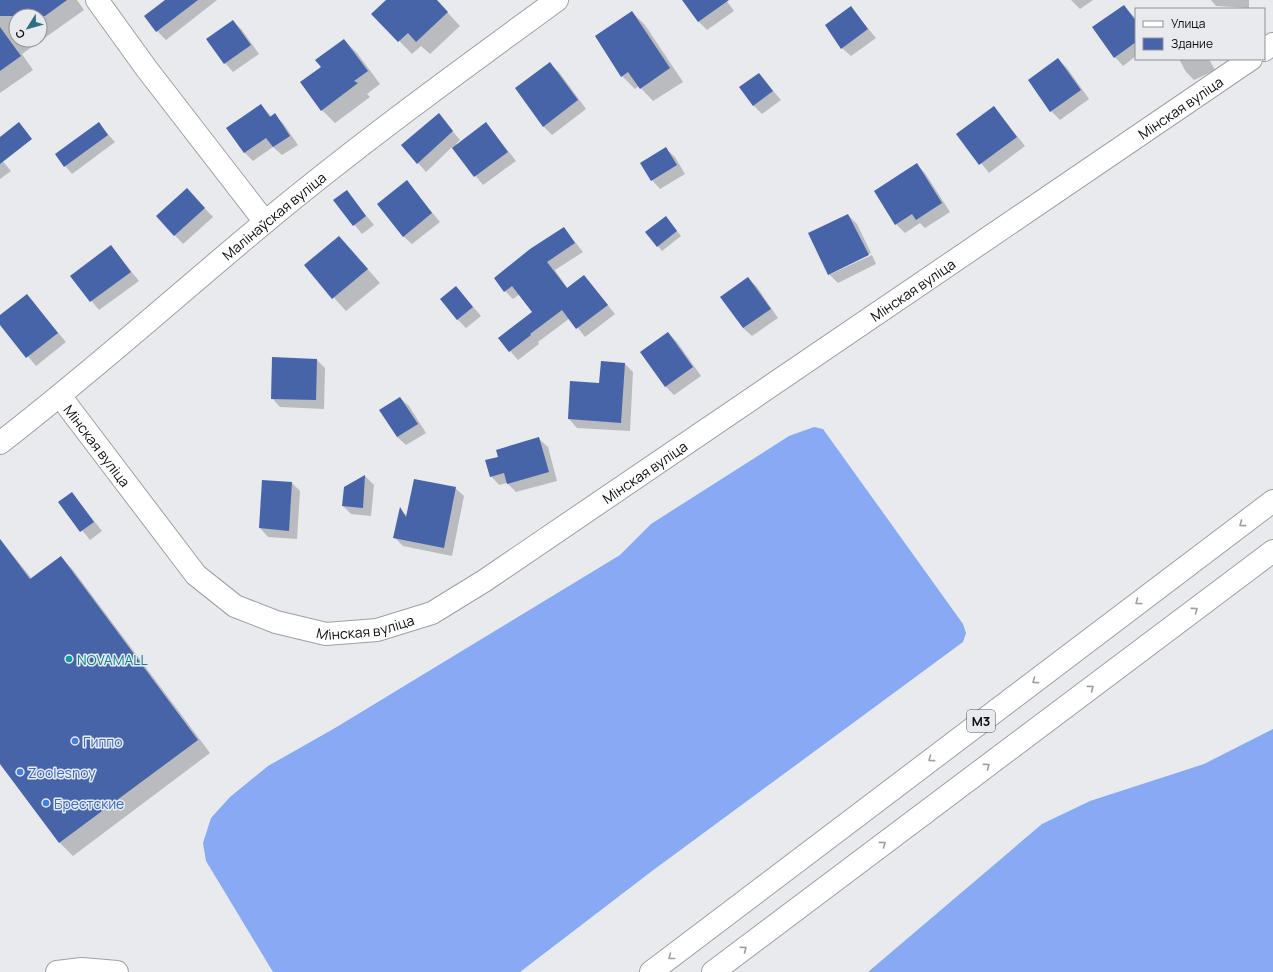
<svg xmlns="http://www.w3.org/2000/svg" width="1273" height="972" viewBox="0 0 1273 972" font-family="Manrope,sans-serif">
	<rect width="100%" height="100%" fill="#e8eaee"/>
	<!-- forest -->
	<g fill="#88a9f3">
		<path d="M814,427L823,429L963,624L966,633L963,642L652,871L520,972H273L206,861L203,843L211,818L230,797L268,766L335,728L620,555L651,524L789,436Z"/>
		<path d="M1273,729V972H868L1042,824L1090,801L1204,764Z"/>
	</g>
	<!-- shadow -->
	<g fill="#0003" fill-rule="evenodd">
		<path d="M16,0H77L84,10L22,54L33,70L0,93V14ZM16,16H40V40H16Z"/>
		<path d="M167,0H217L166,40L157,31Z"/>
		<path d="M387,0H436L460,26L430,54L421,46L412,54L373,14Z"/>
		<path d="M684,0H726L734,11L707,30L698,21Z"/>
		<path d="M1071,0H1093L1080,9Z"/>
		<path d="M1211,0H1249V8L1216,6Z"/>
		<path d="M1124,6L1136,19V56L1123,66L1115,57Z"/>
		<path d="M851,8L876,38L851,56L842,48Z"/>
		<path d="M632,12L645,25L683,82L653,101L639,86L635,89L622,76Z"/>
		<path d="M233,21L242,30L259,54L233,72L225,63Z"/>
		<path d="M344,40L357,53L380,84L367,94L370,97L335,123L322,110L301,82L322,67Z"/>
		<path d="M1058,59L1067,68L1089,99L1060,120L1051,111L1029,80Z"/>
		<path d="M1179,59H1209L1215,70L1194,80L1186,72Z"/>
		<path d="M550,64L559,72L586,109L552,135L543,126Z"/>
		<path d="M759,74L781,100L762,114L753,105Z"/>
		<path d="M261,105L272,117L274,115L283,123L298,145L282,155L273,147L253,161L244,152Z"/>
		<path d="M994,107L1025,146L989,173L958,134Z"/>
		<path d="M439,115L460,140L456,144L457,145L486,123L516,161L483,185L452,147L426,172L418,163Z"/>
		<path d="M99,124L115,142L72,174L56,155Z"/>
		<path d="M666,149L675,157L685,174L660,189L652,180Z"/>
		<path d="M0,158L11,171L0,179Z"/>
		<path d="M917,165L925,173L950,212L925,228L920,223L905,233L896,224Z"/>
		<path d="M407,182L440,222L412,244L403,236Z"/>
		<path d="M346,191L374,225L362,234L334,200Z"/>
		<path d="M195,198L213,217L183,244L157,216Z"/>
		<path d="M848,215L857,224L871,253L831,272V274L872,255L876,264L838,283L829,274Z"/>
		<path d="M669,221L681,236L662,251L647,232Z"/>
		<path d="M564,228L583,252L555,270L568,289L584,276L615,314L585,337L570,318L538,342L539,344L518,360L499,338L533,312L520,294L513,299L505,291Z"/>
		<path d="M339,237L380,283L346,311L305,266Z"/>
		<path d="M111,246L139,281L99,310L71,276Z"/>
		<path d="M748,278L757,287L778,318L752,336L743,328Z"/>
		<path d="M456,287L481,316L466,328L457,319Z"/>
		<path d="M27,295L66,342L36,366L0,323V316Z"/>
		<path d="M668,333L677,342L701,376L674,395L666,387L641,352Z"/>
		<path d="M317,360L325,368L324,409L280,407L272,398Z"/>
		<path d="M625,364L633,372L630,431L577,428L569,419L600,384Z"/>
		<path d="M400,398L409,406L426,433L406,445L397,437Z"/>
		<path d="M539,439L548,447L557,481L516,492L507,483L499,485L491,476L500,457Z"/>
		<path d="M365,476L374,485L371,516L351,514L343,506L345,487Z"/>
		<path d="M292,483L300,491L297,539L268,537L260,528Z"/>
		<path d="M455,488L464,496L452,556L403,546L395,538L400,509L407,516Z"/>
		<path d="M72,493L102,531L90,540L59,502Z"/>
		<path d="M0,539L32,579L61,557L73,570L210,753L73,856L60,843L0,763Z"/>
	</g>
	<!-- building -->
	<g fill="#4764a9">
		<path d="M0,0H67L45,16H0Z"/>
		<path d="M165,0H198L156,32L144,16Z"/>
		<path d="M386,0H437L448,12L416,42L408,33L398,42L371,14Z"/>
		<path d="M682,0H729L698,22Z"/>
		<path d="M1124,5L1136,21V42L1114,58L1092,27Z"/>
		<path d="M851,6L868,29L841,49L825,25Z"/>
		<path d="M632,11L670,68L640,89L628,72L621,77L595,36Z"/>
		<path d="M233,20L251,45L224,64L206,39Z"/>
		<path d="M0,27L21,56L0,71Z"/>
		<path d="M344,39L368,71L354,81L358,83L321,111L300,82L321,67L315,60Z"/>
		<path d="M1058,58L1081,90L1050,112L1028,80Z"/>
		<path d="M550,62L578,100L543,127L515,88Z"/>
		<path d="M759,73L773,91L753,106L739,87Z"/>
		<path d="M261,104L270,117L275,113L290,136L273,147L266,138L244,153L226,128Z"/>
		<path d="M994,106L1017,137L979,165L956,134Z"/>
		<path d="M439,113L453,131L417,164L401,145Z"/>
		<path d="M19,122L32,139L0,164V137Z"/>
		<path d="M99,122L108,135L64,167L55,154Z"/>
		<path d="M486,122L508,152L474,177L452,148Z"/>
		<path d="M666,147L677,165L651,181L640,163Z"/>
		<path d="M917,163L942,203L916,220L912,214L895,225L874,191Z"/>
		<path d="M407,180L432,213L403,237L377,204Z"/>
		<path d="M187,188L205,208L174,236L156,216Z"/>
		<path d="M347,190L366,216L353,226L333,200Z"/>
		<path d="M848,214L869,255L828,275L808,233Z"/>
		<path d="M666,216L677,231L657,247L645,232Z"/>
		<path d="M564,227L575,243L547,262L567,288L584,275L608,305L576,329L562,310L530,334L531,335L509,352L498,338L532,312L512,286L504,292L494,278L530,249Z"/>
		<path d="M339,236L368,269L332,299L304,265Z"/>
		<path d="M111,245L131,272L90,302L70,276Z"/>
		<path d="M748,277L771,309L743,328L720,297Z"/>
		<path d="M456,286L473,307L457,320L440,299Z"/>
		<path d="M27,294L58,333L26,358L0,325V315Z"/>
		<path d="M668,332L693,367L665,387L640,352Z"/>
		<path d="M272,357L317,359L316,400L271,399Z"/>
		<path d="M601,361L625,363L621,423L568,419L570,381L599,383Z"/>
		<path d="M400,397L418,424L397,437L379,410Z"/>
		<path d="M539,437L549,472L507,484L504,473L490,477L485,460L498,457L496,450Z"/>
		<path d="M365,475L363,508L342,506L344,487Z"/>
		<path d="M414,479L456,487L444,548L393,538L400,507L406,517Z"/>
		<path d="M262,480L292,482L289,531L259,528Z"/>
		<path d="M72,492L94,522L80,532L58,502Z"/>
		<path d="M0,539L30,579L61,556L198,740L59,843L0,764Z"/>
	</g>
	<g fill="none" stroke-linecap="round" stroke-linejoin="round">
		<!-- minor casing -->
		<g stroke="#9fa0a4" stroke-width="24">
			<g id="minor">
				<path d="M97,0L146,68L265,222"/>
				<path d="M1264,50L1273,44"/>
				<path id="s1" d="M60,396L196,575L235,606L276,622L326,634L377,630L432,613L484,581L1251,59"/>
				<path id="s2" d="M0,443C91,373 176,296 264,223C358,145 458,72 557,0"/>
			</g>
		</g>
		<!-- highway casing -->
		<g stroke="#9fa0a4" stroke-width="24">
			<g id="highway">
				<path d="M57,972L82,969L117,972"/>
				<path d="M651,972L1273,501"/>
				<path d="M713,972L1273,551"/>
			</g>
		</g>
		<!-- minor -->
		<use href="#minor" stroke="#fff" stroke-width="22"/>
		<!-- highway -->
		<use href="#highway" stroke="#fff" stroke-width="22"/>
	</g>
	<!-- one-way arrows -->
	<defs><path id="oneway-chevron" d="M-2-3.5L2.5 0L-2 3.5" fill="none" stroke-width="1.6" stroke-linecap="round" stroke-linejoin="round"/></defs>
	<g stroke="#9d9e9e">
		<use href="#oneway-chevron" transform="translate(1242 524) rotate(143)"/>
		<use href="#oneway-chevron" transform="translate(1138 602) rotate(143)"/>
		<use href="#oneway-chevron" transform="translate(1195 610) rotate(-37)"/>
		<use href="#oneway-chevron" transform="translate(1035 681) rotate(143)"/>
		<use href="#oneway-chevron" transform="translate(1091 688) rotate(-37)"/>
		<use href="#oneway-chevron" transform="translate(931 759) rotate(143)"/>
		<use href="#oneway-chevron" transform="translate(987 766) rotate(-37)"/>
		<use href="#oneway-chevron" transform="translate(883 844) rotate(-37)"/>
		<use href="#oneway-chevron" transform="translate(744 949) rotate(-37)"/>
		<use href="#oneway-chevron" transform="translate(671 957) rotate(142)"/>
	</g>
	<!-- markers -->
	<circle fill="#0f9aa8" stroke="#e8eaee" stroke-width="1.5" cx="69" cy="659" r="4"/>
	<g fill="#3f7fe0" stroke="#e8eaee" stroke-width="1.5">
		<circle cx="75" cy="741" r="4"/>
		<circle cx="20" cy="772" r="4"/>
		<circle cx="46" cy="803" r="4"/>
	</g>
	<g text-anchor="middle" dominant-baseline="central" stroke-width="3" stroke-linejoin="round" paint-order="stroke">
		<!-- shield labels -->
		<rect fill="#e8eaee" stroke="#4d4f50" stroke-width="1" x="967" y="710" width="28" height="22" rx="3"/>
		<g font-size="13" font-weight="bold" fill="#0b0c0d">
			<text x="981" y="721">М3</text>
		</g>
		<!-- street labels -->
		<g font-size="14" fill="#0b0c0d" stroke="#e8eaee">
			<text stroke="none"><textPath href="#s1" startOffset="1382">Мінская вуліца</textPath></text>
			<text stroke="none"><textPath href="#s2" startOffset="356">Малінаўская вуліца</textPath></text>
			<text stroke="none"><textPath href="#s1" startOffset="1058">Мінская вуліца</textPath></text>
			<text stroke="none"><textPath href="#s1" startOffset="62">Мінская вуліца</textPath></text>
			<text stroke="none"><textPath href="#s1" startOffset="734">Мінская вуліца</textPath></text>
			<text stroke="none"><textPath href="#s1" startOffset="410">Мінская вуліца</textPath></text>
		</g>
		<!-- culture labels -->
		<g font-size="14" fill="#0d838f" stroke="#e8eaee" text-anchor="start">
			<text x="77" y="659">NOVAMALL</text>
		</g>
		<!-- shop labels -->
		<g font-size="14" fill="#366cbe" stroke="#e8eaee" text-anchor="start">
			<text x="83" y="741">Гиппо</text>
			<text x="28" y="772">Zoolesnoy</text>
			<text x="54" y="803">Брестские</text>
		</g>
	</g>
	<!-- legend -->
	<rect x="1135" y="8" width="130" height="52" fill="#e8eaee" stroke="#909194"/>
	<rect x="1143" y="21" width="20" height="6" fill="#ffffff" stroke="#909194"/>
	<text x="1171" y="28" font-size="12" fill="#0b0c0d">Улица</text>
	<rect x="1143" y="38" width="20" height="12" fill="#4764a9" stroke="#909194"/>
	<text x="1171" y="48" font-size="12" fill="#0b0c0d">Здание</text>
	<!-- north arrow -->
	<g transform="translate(28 28) rotate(233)"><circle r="19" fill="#e8eaee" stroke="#909194"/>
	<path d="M0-3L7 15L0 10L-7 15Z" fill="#2f6e83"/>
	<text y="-6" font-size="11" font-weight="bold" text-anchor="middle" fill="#0b0c0d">С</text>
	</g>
</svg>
